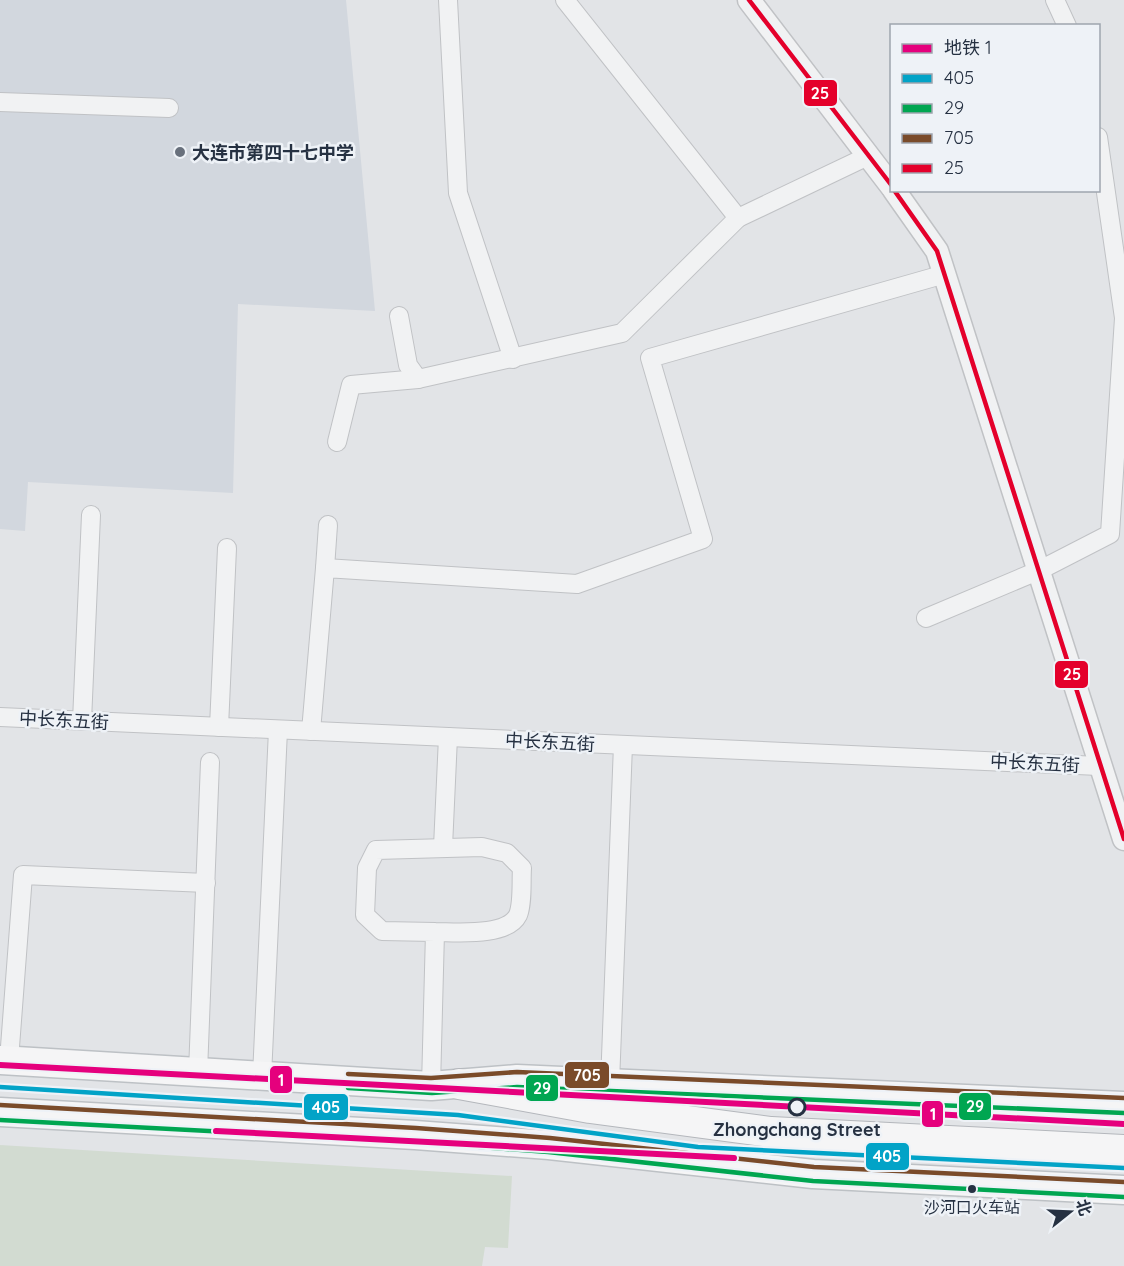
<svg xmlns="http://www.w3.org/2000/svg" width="1124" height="1266" viewBox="0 0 1124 1266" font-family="Quicksand,'Noto Sans SC',sans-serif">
	<rect width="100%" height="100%" fill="#e2e4e7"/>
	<!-- built -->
	<path fill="#d2d7de" d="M0,0H346L375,311L238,304L233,493L28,482L25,531L0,529Z"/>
	<!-- green -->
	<path fill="#d2dbd1" d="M0,1145L512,1176L508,1248L485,1247L482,1266H0Z"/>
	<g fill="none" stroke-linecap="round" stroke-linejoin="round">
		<!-- minor casing -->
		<g stroke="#c0c2c5" stroke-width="20">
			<g id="minor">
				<path d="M448,0L458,193L513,359"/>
				<path d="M1055,0L1067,26"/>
				<path d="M0,102L169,108"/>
				<path d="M738,218L868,156"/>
				<path d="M399,316L408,365L418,379L622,333L738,218L565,0"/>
				<path d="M337,442L351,385L418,379"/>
				<path d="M325,568L328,525"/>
				<path d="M926,618L1040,570L1110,534L1124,318L1098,137"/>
				<path d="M0,717L1099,766"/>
				<path d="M82,721L91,515"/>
				<path d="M219,727L227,548"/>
				<path d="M311,731L325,568L577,584L703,539L650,358L945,274"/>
				<path d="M443,847L448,737"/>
				<path d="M9,1060L23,875L206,883"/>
				<path d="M198,1072L210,762"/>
				<path d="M262,1076L278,730"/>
				<path d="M610,1083L623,745"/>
				<path d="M431,1086L435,932C457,932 507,937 518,915C523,903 521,882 522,868L507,853L482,847L376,850L367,868L365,915L382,931L435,932"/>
			</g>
		</g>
		<!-- tertiary casing -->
		<g stroke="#c0c2c5" stroke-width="25">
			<g id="tertiary">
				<path d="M749,0L892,187"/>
				<path d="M894,190L937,251L1124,839"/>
			</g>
		</g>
		<!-- primary casing -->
		<g stroke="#bdc1c5" stroke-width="31">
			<g id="primary">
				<path d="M0,1060L431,1086L517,1079L1124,1106"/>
				<path d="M0,1112L415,1135L549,1145L813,1174L1124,1190"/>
			</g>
		</g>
		<!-- trunk casing -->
		<g stroke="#b4b7bc" stroke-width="32">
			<path id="trunk" d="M459,1084L590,1108L771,1132L1124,1150"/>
		</g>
		<!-- minor -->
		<use href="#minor" stroke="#f1f2f3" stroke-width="18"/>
		<!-- tertiary -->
		<use href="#tertiary" stroke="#f1f2f3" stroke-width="22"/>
		<!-- primary -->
		<use href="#primary" stroke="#f5f5f6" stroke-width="28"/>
		<!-- trunk -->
		<use href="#trunk" stroke="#f5f5f6" stroke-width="30"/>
		<!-- bus-1 casing -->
		<g stroke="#eef2f7" stroke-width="9">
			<path id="bus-1" d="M0,1087L458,1115L698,1147L1124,1168"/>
		</g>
		<!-- bus-2 casing -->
		<g stroke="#eef2f7" stroke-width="9">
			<g id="bus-2">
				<path d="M348,1088L432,1093L517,1087L1124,1113"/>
				<path d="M0,1120L415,1142L548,1152L813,1181L1124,1197"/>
			</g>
		</g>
		<!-- bus-3 casing -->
		<g stroke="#eef2f7" stroke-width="9">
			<g id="bus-3">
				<path d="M348,1074L431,1078L517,1072L1124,1098"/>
				<path d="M0,1105L416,1128L550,1138L814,1167L1124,1182"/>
			</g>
		</g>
		<!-- bus-4 casing -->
		<g stroke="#eef2f7" stroke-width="9">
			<g id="bus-4">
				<path d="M749,0L892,186"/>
				<path d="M894,190L937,251L1124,839"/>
			</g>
		</g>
		<!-- bus-1 -->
		<use href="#bus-1" stroke="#02a3c7" stroke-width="4.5"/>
		<!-- bus-2 -->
		<use href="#bus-2" stroke="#00a651" stroke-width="4.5"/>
		<!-- bus-3 -->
		<use href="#bus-3" stroke="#7a4b2a" stroke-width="4.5"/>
		<!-- bus-4 -->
		<use href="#bus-4" stroke="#e4002b" stroke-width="4.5"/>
		<!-- metro-1 casing -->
		<g stroke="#eef2f7" stroke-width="10">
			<g id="metro-1">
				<path d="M0,1065L1124,1124"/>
				<path d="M216,1131L734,1158"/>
			</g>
		</g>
		<!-- metro-1 -->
		<use href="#metro-1" stroke="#e5007d" stroke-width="6"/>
	</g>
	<!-- markers -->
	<circle fill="#68707c" stroke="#eef2f7" stroke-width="2" cx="180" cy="152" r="6"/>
	<circle fill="#eef2f7" stroke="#263142" stroke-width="3" cx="797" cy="1107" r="8"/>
	<circle fill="#263142" stroke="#eef2f7" stroke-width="2" cx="972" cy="1189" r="5"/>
	<g text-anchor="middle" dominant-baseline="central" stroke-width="5" stroke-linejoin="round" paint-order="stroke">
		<!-- bus labels -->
		<g font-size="16" fill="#263142" stroke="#eef2f7">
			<text x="972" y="1207">沙河口火车站</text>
		</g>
		<!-- poi labels -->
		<g font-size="18" font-weight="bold" fill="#263142" stroke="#eef2f7" text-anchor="start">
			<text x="192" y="152">大连市第四十七中学</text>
		</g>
		<!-- street labels -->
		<g font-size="18" fill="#263142" stroke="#eef2f7">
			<text transform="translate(64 720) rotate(3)">中长东五街</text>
			<text transform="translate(550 742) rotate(3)">中长东五街</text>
			<text transform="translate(1035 763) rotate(3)">中长东五街</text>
		</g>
		<!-- stop labels -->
		<g font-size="18" font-weight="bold" fill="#263142" stroke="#eef2f7">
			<text x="797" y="1129">Zhongchang Street</text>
		</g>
	</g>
	<g stroke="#eef2f7" stroke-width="2">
		<rect x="803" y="79" width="35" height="28" rx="6" fill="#e4002b"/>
		<rect x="1054" y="660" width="35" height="29" rx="6" fill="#e4002b"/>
		<rect x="564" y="1061" width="46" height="28" rx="6" fill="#7a4b2a"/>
		<rect x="269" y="1065" width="24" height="29" rx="6" fill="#e5007d"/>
		<rect x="525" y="1074" width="34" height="28" rx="6" fill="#00a651"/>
		<rect x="958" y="1092" width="34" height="29" rx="6" fill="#00a651"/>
		<rect x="303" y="1093" width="46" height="28" rx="6" fill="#02a3c7"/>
		<rect x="921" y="1100" width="23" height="28" rx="6" fill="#e5007d"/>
		<rect x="865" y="1142" width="45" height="29" rx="6" fill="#02a3c7"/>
	</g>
	<g font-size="16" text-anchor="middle" font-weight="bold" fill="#fff">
		<text x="820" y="99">25</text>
		<text x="1072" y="680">25</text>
		<text x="587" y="1081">705</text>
		<text x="281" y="1086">1</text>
		<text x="542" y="1094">29</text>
		<text x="975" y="1112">29</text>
		<text x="326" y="1113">405</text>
		<text x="933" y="1120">1</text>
		<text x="887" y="1162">405</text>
	</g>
	<!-- legend -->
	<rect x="890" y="24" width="210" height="168" fill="#eef2f7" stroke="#9ea5af" stroke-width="1.5"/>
	<rect x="902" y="44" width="30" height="9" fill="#e5007d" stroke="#9ea5af" stroke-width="1.5"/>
	<text x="944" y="54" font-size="18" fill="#263142">地铁 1</text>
	<rect x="902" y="74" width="30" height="9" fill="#02a3c7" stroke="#9ea5af" stroke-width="1.5"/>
	<text x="944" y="84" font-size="18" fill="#263142">405</text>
	<rect x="902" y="104" width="30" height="9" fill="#00a651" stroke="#9ea5af" stroke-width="1.5"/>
	<text x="944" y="114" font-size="18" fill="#263142">29</text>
	<rect x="902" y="134" width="30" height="9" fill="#7a4b2a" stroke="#9ea5af" stroke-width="1.5"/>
	<text x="944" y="144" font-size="18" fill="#263142">705</text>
	<rect x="902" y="164" width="30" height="9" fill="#e4002b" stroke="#9ea5af" stroke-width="1.5"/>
	<text x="944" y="174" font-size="18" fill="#263142">25</text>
	<!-- north arrow -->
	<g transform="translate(1070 1212) rotate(72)" stroke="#eef2f7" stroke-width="4.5" paint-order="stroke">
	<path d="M0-4.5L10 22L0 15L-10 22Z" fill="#263142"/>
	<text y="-9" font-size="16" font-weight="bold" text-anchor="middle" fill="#263142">北</text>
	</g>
</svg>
